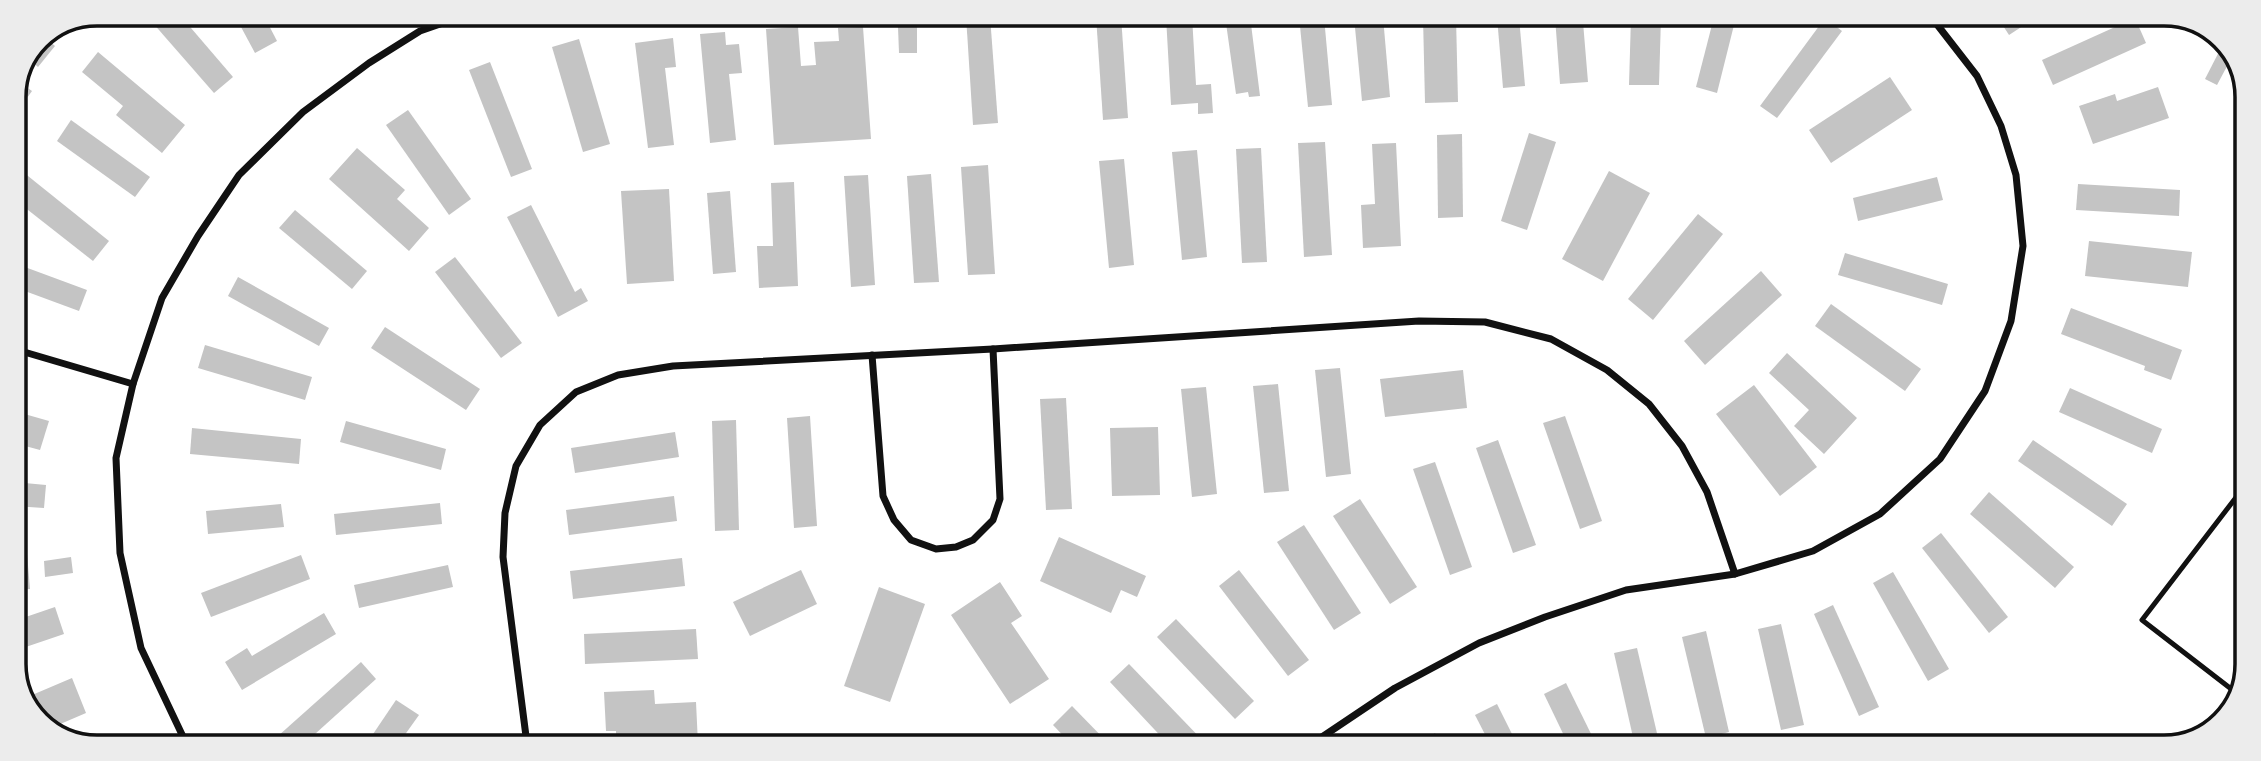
<svg xmlns="http://www.w3.org/2000/svg" width="2261" height="761" viewBox="0 0 2261 761" font-family="Barlow,sans-serif">
	<rect width="100%" height="100%" fill="#fff"/>
	<!-- building -->
	<g fill="#c4c4c4">
		<path d="M145,14H179L233,77L214,93Z"/>
		<path d="M234,14H263L277,41L255,53Z"/>
		<path d="M966,16H990L998,123L973,125Z"/>
		<path d="M1096,16H1121L1128,118L1103,120Z"/>
		<path d="M1192,16L1196,85L1211,84L1213,113L1198,114V103L1171,105L1166,17Z"/>
		<path d="M1225,16H1250L1260,96L1249,97L1248,92L1236,94Z"/>
		<path d="M1299,16L1324,17L1332,105L1308,107Z"/>
		<path d="M1354,17H1383L1390,97L1362,101Z"/>
		<path d="M1423,17H1456L1458,102L1425,103Z"/>
		<path d="M1497,17H1519L1525,86L1503,88Z"/>
		<path d="M1555,17H1592V22H1583L1588,82L1560,84Z"/>
		<path d="M1631,17H1661L1659,85H1629Z"/>
		<path d="M1714,17H1736L1717,93L1696,87Z"/>
		<path d="M1825,18L1842,31L1777,118L1760,106Z"/>
		<path d="M1998,18H2035L2009,35Z"/>
		<path d="M2135,18L2146,43L2053,85L2042,60Z"/>
		<path d="M798,27L801,66L816,65L814,42L839,41L838,28L863,27L871,139L774,145L766,29Z"/>
		<path d="M898,27H917V53H899Z"/>
		<path d="M725,32L726,45L739,44L742,73L729,74L736,140L710,143L700,34Z"/>
		<path d="M43,36L55,46L38,67L29,59L39,38Z"/>
		<path d="M673,38L676,67L665,68L674,145L648,148L635,43Z"/>
		<path d="M579,39L610,144L583,152L552,47Z"/>
		<path d="M2224,42L2230,46L2233,55L2217,85L2205,79Z"/>
		<path d="M98,52L185,125L162,153L116,115L123,106L82,72Z"/>
		<path d="M490,62L532,169L511,177L469,70Z"/>
		<path d="M1890,77L1912,110L1831,163L1809,130Z"/>
		<path d="M19,82L32,91L17,112L14,110V92Z"/>
		<path d="M2158,87L2169,118L2093,144L2079,106L2115,94L2117,101Z"/>
		<path d="M408,110L471,199L449,215L386,125Z"/>
		<path d="M71,120L150,177L135,197L57,141Z"/>
		<path d="M1529,133L1556,142L1527,230L1501,221Z"/>
		<path d="M1462,134L1463,217L1438,218L1437,135Z"/>
		<path d="M1325,142L1332,255L1304,257L1298,143Z"/>
		<path d="M1396,143L1401,246L1363,248L1361,205L1375,204L1372,144Z"/>
		<path d="M357,148L405,190L397,199L429,228L409,251L329,179Z"/>
		<path d="M1261,148L1267,262L1242,263L1236,149Z"/>
		<path d="M1197,150L1207,257L1182,260L1172,152Z"/>
		<path d="M1124,159L1134,265L1109,268L1099,161Z"/>
		<path d="M988,165L995,274L968,275L961,167Z"/>
		<path d="M1609,171L1650,193L1603,281L1562,259Z"/>
		<path d="M23,172L109,241L93,261L14,199V183Z"/>
		<path d="M931,174L939,282L914,283L907,176Z"/>
		<path d="M868,175L875,285L851,287L844,176Z"/>
		<path d="M1937,177L1943,200L1858,221L1853,198Z"/>
		<path d="M794,182L798,286L759,288L757,246H773L771,183Z"/>
		<path d="M2078,184L2180,190L2179,216L2076,210Z"/>
		<path d="M669,189L674,281L627,284L621,191Z"/>
		<path d="M730,191L736,272L713,274L707,193Z"/>
		<path d="M531,205L575,292L581,288L588,301L558,317L507,217Z"/>
		<path d="M295,210L367,271L352,289L279,228Z"/>
		<path d="M1698,214L1723,234L1653,320L1628,299Z"/>
		<path d="M2089,241L2192,252L2188,287L2085,276Z"/>
		<path d="M1845,253L1948,284L1942,305L1838,275Z"/>
		<path d="M455,257L522,343L501,358L435,272Z"/>
		<path d="M14,263L87,290L79,311L14,287Z"/>
		<path d="M1761,271L1782,295L1705,365L1684,341Z"/>
		<path d="M238,277L329,328L319,346L228,296Z"/>
		<path d="M1831,304L1921,369L1905,391L1815,326Z"/>
		<path d="M2071,308L2182,350L2171,380L2144,370L2145,366L2061,334Z"/>
		<path d="M385,327L480,389L466,410L371,348Z"/>
		<path d="M205,345L312,377L305,400L198,368Z"/>
		<path d="M1787,353L1857,418L1824,454L1794,426L1809,410L1769,373Z"/>
		<path d="M1340,368L1351,474L1326,477L1315,370Z"/>
		<path d="M1463,370L1467,408L1385,417L1380,379Z"/>
		<path d="M1278,384L1289,491L1264,493L1253,386Z"/>
		<path d="M1754,385L1817,467L1780,496L1716,414Z"/>
		<path d="M1206,387L1217,494L1192,497L1181,389Z"/>
		<path d="M2070,388L2162,429L2152,453L2059,412Z"/>
		<path d="M1066,398L1072,509L1046,510L1040,399Z"/>
		<path d="M14,411L49,421L40,450L14,443Z"/>
		<path d="M810,416L817,526L794,528L787,418Z"/>
		<path d="M1565,416L1602,521L1580,529L1543,423Z"/>
		<path d="M736,420L739,530L715,531L712,421Z"/>
		<path d="M346,421L446,449L441,470L340,442Z"/>
		<path d="M1158,427L1160,495L1112,496L1110,428Z"/>
		<path d="M192,428L301,439L299,464L190,454Z"/>
		<path d="M675,432L679,457L575,473L571,448Z"/>
		<path d="M1498,440L1536,545L1513,553L1476,448Z"/>
		<path d="M2033,440L2127,504L2112,526L2018,461Z"/>
		<path d="M1435,462L1472,567L1450,575L1413,469Z"/>
		<path d="M14,482L46,485L44,508L14,506Z"/>
		<path d="M1989,492L2074,567L2055,588L1970,514Z"/>
		<path d="M674,496L677,521L569,535L566,510Z"/>
		<path d="M1360,499L1417,587L1390,604L1333,516Z"/>
		<path d="M440,503L442,524L336,535L334,514Z"/>
		<path d="M281,504L284,527L208,534L206,511Z"/>
		<path d="M1304,525L1361,613L1334,630L1277,542Z"/>
		<path d="M1941,533L2008,617L1989,633L1922,548Z"/>
		<path d="M1059,537L1146,576L1137,597L1121,590L1111,613L1040,581Z"/>
		<path d="M26,542L30,589L14,590V543Z"/>
		<path d="M301,555L310,579L211,617L201,593Z"/>
		<path d="M71,557L73,573L45,577L44,561Z"/>
		<path d="M682,558L685,586L573,599L570,571Z"/>
		<path d="M448,565L453,587L359,608L354,585Z"/>
		<path d="M801,570L817,604L750,636L733,602Z"/>
		<path d="M1239,570L1309,660L1288,676L1219,586Z"/>
		<path d="M1893,572L1949,669L1928,681L1873,583Z"/>
		<path d="M1000,582L1022,616L1011,623L1049,679L1010,704L951,615Z"/>
		<path d="M879,587L925,604L890,702L844,686Z"/>
		<path d="M1833,605L1879,707L1859,716L1814,614Z"/>
		<path d="M55,607L64,634L14,651V621Z"/>
		<path d="M324,613L336,634L242,690L225,662L247,648L252,656Z"/>
		<path d="M1176,619L1254,701L1235,719L1157,637Z"/>
		<path d="M1781,624L1804,725L1781,730L1758,629Z"/>
		<path d="M696,629L698,659L585,664L584,634Z"/>
		<path d="M1706,631L1729,732L1706,738L1682,637Z"/>
		<path d="M1637,648L1660,746H1635L1614,653Z"/>
		<path d="M361,662L376,679L305,743H284L278,736Z"/>
		<path d="M1129,664L1207,745H1169L1110,682Z"/>
		<path d="M72,678L86,713L51,728L47,723L45,724L31,715L25,698Z"/>
		<path d="M1566,683L1597,746H1569L1544,694Z"/>
		<path d="M654,690L655,704L696,702L698,744H616V731H606L604,692Z"/>
		<path d="M396,700L419,715L399,743H367Z"/>
		<path d="M1497,704L1518,746H1491L1475,715Z"/>
		<path d="M1072,706L1110,745H1072L1053,725Z"/>
		<path d="M1435,733L1443,746L1416,745Z"/>
	</g>
	<g fill="none" stroke-linecap="round" stroke-linejoin="round">
		<!-- service -->
		<path stroke="#111" stroke-width="5" d="M2239,695L2142,620L2244,487"/>
		<!-- minor -->
		<g stroke="#111" stroke-width="7">
			<path d="M14,349L133,384"/>
			<path d="M872,355L883,496L894,520L911,540L936,549L956,547L973,540L993,520L1000,499L993,349"/>
			<path d="M186,743L141,648L120,553L116,458L133,384L162,298L198,236L239,175L303,112L369,63L420,31L466,15"/>
			<path d="M527,744L503,557L505,513L516,466L540,425L576,392L618,375L673,366L993,349L1419,321L1485,322L1551,339L1607,370L1649,404L1682,446L1707,492L1735,574"/>
			<path d="M1310,745L1395,688L1479,643L1545,617L1626,590L1735,574L1813,551L1880,514L1940,459L1985,391L2011,321L2023,246L2016,175L2001,126L1977,76L1932,18"/>
		</g>
	</g>
	<!-- crop -->
	<path d="M0 0H2261V761H0ZM97 26H2164A71 71 0 0 1 2235 97V664A71 71 0 0 1 2164 735H97A71 71 0 0 1 26 664V97A71 71 0 0 1 97 26Z" fill="#ececec" fill-rule="evenodd"/>
	<path fill="none" stroke="#111" stroke-width="3.5" d="M97 26H2164A71 71 0 0 1 2235 97V664A71 71 0 0 1 2164 735H97A71 71 0 0 1 26 664V97A71 71 0 0 1 97 26Z"/>
</svg>
